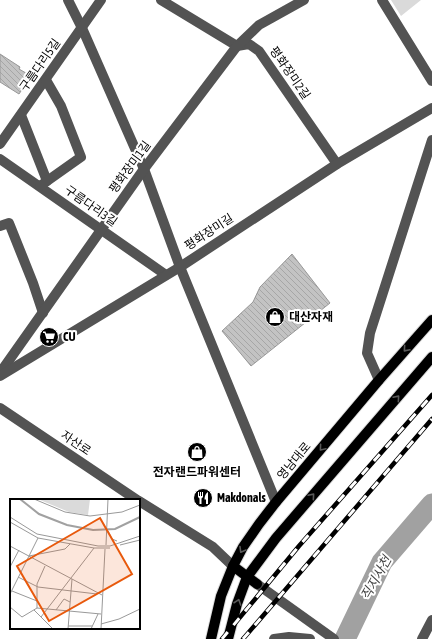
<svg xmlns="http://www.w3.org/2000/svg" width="432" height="639" viewBox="0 0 432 639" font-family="'Asap Condensed','Noto Sans KR',sans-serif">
	<defs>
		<pattern id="building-back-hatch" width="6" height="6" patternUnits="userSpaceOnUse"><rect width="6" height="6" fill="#c3c3c3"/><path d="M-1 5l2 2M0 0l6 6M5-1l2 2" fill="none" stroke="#a6a6a6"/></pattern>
	</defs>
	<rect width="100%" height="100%" fill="#fff"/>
	<!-- green -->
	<path fill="#dadada" d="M391,0H421L401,16Z"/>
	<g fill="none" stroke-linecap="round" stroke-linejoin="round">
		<!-- river -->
		<path stroke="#a1a1a1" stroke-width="21" d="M345,639L382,562L432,504"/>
	</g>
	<!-- building -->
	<g fill="url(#building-back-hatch)" stroke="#979797">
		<path d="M0,54L20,67L19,69L31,76L19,94L0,82Z"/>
		<path d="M292,254L330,303L251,366L222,331L253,302L260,287Z"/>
	</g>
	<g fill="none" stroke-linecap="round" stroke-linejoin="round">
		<!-- major casing -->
		<g stroke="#dbdbdb" stroke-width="12">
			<g id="major">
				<path d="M233,566L257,584"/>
				<path d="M211,639L221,596L233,566L243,547L259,524L276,502L379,380L432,320"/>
				<path d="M228,639L237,604L247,577L276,538L432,357"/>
			</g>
		</g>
		<!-- minor -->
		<g stroke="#535353" stroke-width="10">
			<path d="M68,0L82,28L144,169L180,267L276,502"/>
			<path d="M161,0L237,46L249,44L259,51L337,164"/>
			<path d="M382,0L432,81"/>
			<path d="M21,115L47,181"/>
			<path d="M0,144L101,0"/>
			<path d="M0,159L166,275"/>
			<path d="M40,186L81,157L61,106L46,80"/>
			<path d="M0,226L9,223L33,283L43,313"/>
			<path d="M0,373L144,169L237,46L259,25L304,0"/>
			<path d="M0,376L180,267L337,164L432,108"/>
			<path d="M379,380L367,353L370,333L432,140"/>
			<path d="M0,408L137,500"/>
			<path d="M139,501L213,547L233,566"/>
			<path d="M257,584L334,639"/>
			<path d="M274,639L289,637L310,639"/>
			<path d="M422,639L432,620"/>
		</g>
		<!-- major -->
		<use href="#major" stroke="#000" stroke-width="10"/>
		<!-- rail casing -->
		<g stroke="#000" stroke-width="4.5">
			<g id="rail">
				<path d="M222,639L299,546L432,395"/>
				<path d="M243,639L432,419"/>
			</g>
		</g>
		<!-- rail -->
		<use href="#rail" stroke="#fff" stroke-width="3" stroke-dasharray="9" stroke-linecap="butt"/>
	</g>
	<!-- one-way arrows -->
	<defs><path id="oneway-chevron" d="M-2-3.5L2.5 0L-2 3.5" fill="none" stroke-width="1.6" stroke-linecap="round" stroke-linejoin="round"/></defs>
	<g stroke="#595959">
		<use href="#oneway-chevron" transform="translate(406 349) rotate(131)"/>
		<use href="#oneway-chevron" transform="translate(397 398) rotate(-49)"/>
		<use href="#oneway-chevron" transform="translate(322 448) rotate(130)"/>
		<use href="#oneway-chevron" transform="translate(312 496) rotate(-49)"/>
		<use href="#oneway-chevron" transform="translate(242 550) rotate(120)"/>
		<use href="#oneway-chevron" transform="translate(238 602) rotate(-71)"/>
	</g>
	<!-- icons -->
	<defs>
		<g id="shop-disc" transform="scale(1)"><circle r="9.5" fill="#000" stroke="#fff"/><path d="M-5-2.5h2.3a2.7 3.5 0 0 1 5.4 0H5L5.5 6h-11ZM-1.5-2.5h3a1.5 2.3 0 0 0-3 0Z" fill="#fff"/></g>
		<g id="supermarket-disc" transform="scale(1)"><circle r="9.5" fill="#000" stroke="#fff"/><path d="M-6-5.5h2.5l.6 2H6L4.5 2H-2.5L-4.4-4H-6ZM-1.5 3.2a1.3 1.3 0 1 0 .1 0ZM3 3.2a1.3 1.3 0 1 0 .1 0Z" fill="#fff"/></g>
		<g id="restaurant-disc" transform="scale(1)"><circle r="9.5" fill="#000" stroke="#fff"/><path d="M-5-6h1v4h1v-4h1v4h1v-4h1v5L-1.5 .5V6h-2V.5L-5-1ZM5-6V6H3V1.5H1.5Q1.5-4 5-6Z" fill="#fff"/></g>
	</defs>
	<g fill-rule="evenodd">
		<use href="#shop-disc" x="275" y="317"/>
		<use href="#supermarket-disc" x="49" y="337"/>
		<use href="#shop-disc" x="197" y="452"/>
		<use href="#restaurant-disc" x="203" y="498"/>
	</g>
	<g text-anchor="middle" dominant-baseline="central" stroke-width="4" stroke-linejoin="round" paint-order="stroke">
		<!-- street labels -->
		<g font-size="12" fill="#000" stroke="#fff">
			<text transform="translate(40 65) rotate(-55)">구름다리5길</text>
			<text transform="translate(290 73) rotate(55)">평화장미2길</text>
			<text transform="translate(130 167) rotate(-54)">평화장미1길</text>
			<text transform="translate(91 206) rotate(35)">구름다리3길</text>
			<text transform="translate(209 232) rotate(-33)">평화장미길</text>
			<text transform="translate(76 443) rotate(34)">자산로</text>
			<text transform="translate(294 461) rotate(-50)">영남대로</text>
		</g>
		<!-- poi labels -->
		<g font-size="12" font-weight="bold" fill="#000" stroke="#fff" text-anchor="start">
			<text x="289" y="317">대산자재</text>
			<text x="63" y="337">CU</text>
			<text x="197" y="472" text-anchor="middle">전자랜드파워센터</text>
			<text x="217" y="498">Makdonals</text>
		</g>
		<!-- water labels -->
		<g font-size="13" font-style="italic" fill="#424242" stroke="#fff">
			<text transform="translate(376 578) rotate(-61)">직지사천</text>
		</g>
	</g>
	<!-- overview -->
	<g transform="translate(10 499)">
		<rect width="130" height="130" fill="#fff"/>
		<path d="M80,0L78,16L59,13L30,1Z" fill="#dadada"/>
		<path fill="none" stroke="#a1a1a1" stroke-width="2" d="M10,0L29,15L57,26L83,31L105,30L130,18"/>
		<path fill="none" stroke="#999" stroke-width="1" d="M24,0L55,13L80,17L112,13L130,6M0,18L27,35L88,47H100L130,37M0,23L28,39L84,49H100M98,32L102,40L107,42M96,46L98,0M110,46L130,41M0,47L92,96M19,57L55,50L60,45M0,68L9,51M8,78L28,88L87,95M2,92L27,102M0,95L28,39M0,108L12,118L27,109V85L35,67M27,109L91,115M24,111L43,130M46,111L54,100L60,103M31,118L84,49M91,125L109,120L130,110M58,127H82M58,130L62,80M81,130L88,115M91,130L95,50"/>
		<path fill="#e8590c" fill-opacity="0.15" stroke="#e8590c" stroke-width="2" d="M90,19L122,75L39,122L7,67Z"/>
		<rect width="130" height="130" fill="none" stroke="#000" stroke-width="2"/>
	</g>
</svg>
